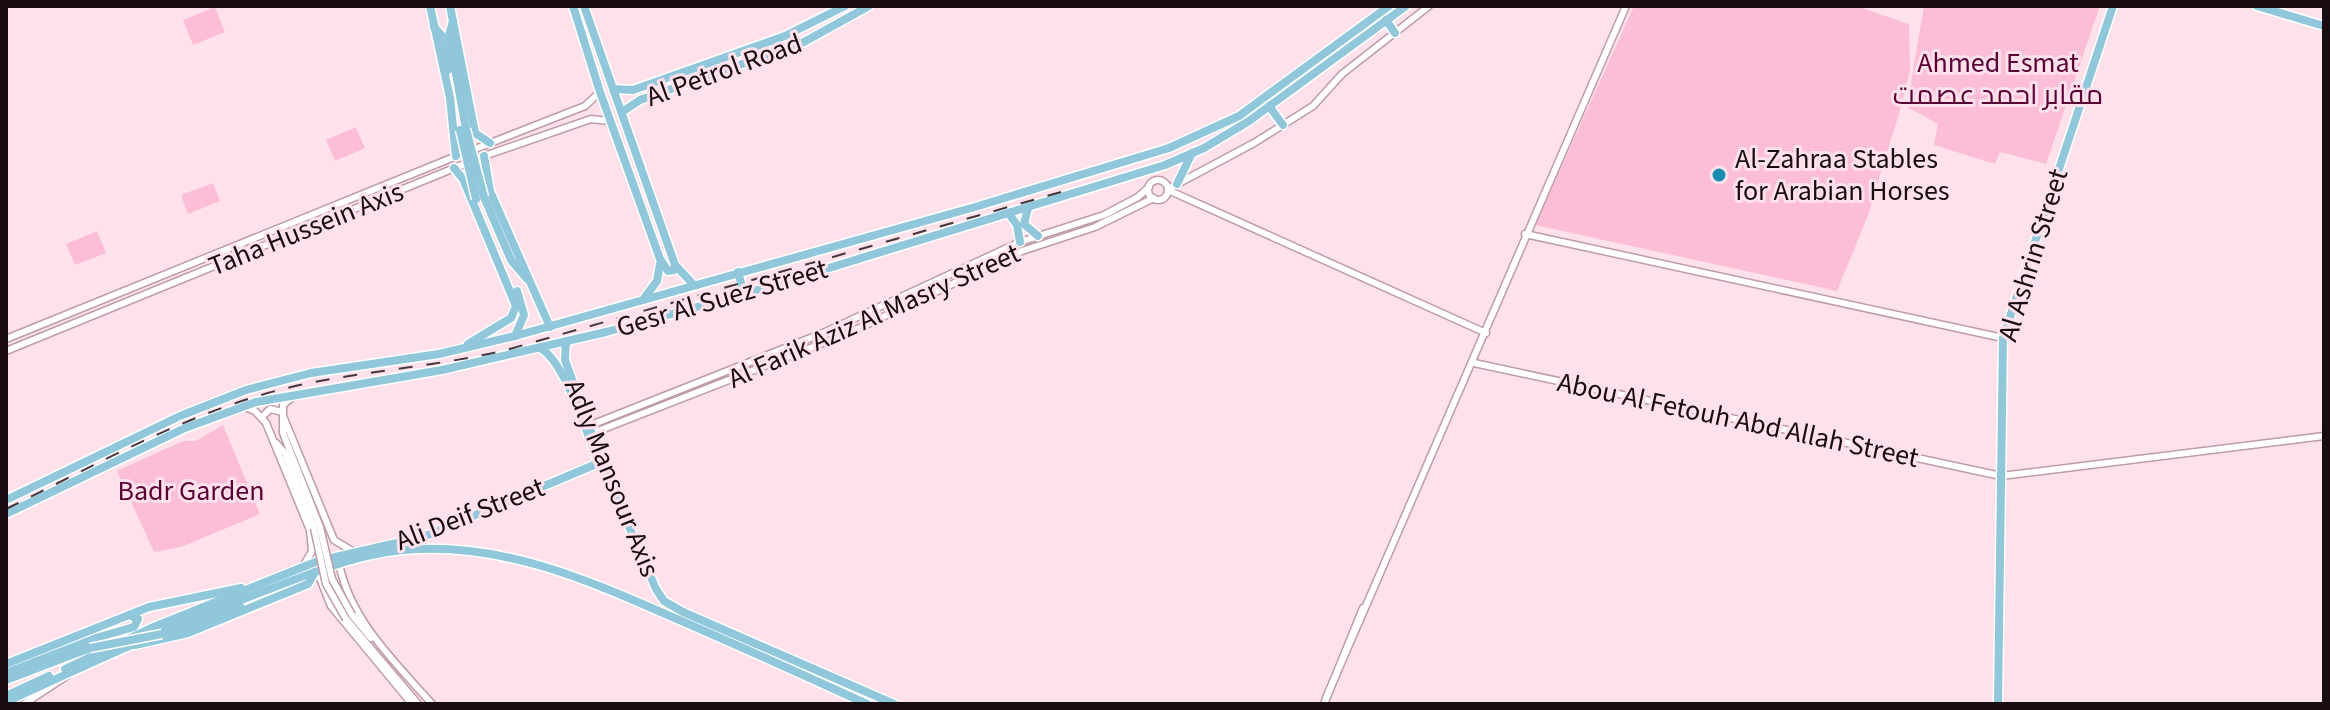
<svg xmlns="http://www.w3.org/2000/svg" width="2330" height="710" viewBox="0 0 2330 710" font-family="'Source Sans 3',Cairo,sans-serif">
	<rect width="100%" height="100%" fill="#ffe1ec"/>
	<!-- green -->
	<g fill="#fcbed7">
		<path d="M1634,6H1856L1909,24L1910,70L1901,107L1868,215L1837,291L1535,225Z"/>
		<path d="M1924,6H2100L2046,164L2000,152L1995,164L1934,145L1938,124L1907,107Z"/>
		<path d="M215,7L225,32L193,45L183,20Z"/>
		<path d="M356,127L365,148L335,161L326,140Z"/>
		<path d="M213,183L220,201L188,214L181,195Z"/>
		<path d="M97,231L106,253L75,265L66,244Z"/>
		<path d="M223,425L260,514L181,547L154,552L117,471L183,441H196Z"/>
	</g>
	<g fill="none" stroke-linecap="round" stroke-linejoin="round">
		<!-- minor casing -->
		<g stroke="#be9ba9" stroke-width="9">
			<g id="minor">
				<path d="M470,151L585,106L600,92"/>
				<circle cx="1158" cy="190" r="10"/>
				<path d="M1168,189L1254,143L1313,106L1342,74L1429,6"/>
				<path d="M1168,190L1486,333"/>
				<path d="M1525,234L2003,338"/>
				<path d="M6,339L459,155"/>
				<path d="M6,351L484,156L591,119L610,121"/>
				<path d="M1474,363L2001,476L2324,436"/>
				<path d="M291,398L283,405V416L334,540L354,552"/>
				<path d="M243,406L255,411L266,423L310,530L312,551L304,565"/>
				<path d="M262,417L270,409L282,412"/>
				<path d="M283,418V433L320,527"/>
				<path d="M591,425L823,333L1020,242L1104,215L1138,197L1149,187"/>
				<path d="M593,433L849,333L1022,251L1095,227L1154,198"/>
				<path d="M276,443L285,453L314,528"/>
				<path d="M339,564C351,621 395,662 432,704"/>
				<path d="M317,571L331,606L412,704"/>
				<path d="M352,615L371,638"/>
				<path d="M346,619L418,704"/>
				<path d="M1326,698L1626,6"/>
				<path d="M24,704L68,675"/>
				<path d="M1324,704L1363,608"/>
			</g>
		</g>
		<!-- major casing -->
		<g stroke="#fff" stroke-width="11">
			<g id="major">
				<path d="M430,6L450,98L456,156"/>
				<path d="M450,6L475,133L490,143"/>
				<path d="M573,6L600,92L660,259L668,271L674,270L675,265"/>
				<path d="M584,6L675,265L693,284"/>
				<path d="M2257,6L2324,26"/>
				<path d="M1386,20L1395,33"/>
				<path d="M453,21L449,35L466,129"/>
				<path d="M434,27L441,35L448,70"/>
				<path d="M613,89L633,90L785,36L845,6"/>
				<path d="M1269,106L1283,125"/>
				<path d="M622,112L640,100L804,42L869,6"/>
				<path d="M484,156L490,191L550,327"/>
				<path d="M454,168L463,179L516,306L511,318L468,344"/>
				<path d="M1177,184L1192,153"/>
				<path d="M484,197L511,260L527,279"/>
				<path d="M1028,208L1024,224L1038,236"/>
				<path d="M1009,214L1017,225L1020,242"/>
				<path d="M738,272L744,294"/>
				<path d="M645,297L657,281L660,264"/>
				<path d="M515,336L524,315L517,291"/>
				<path d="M566,341L565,360L607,476L656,589L664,601L683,612L894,704"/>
				<path d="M6,500L180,416L246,390L311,373L439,354L515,336L975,207L1169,148L1239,116L1389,6"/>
				<path d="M6,514L185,428L256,402L442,370L606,332L744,294L1165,165L1204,148L1249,121L1406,6"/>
				<path d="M167,633L240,606"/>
				<path d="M135,645L188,633L308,584L315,572"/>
				<path d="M6,664L149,607L241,588"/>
				<path d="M65,669L151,628L318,561L423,537L594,465L597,459C587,433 564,360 540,348"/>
				<path d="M6,673L99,637L134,627L138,619L129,615"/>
				<path d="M6,680L90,648"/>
				<path d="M6,696L49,676"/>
				<path d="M6,702C92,662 178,623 267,590C315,572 366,550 419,549C508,546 583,578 663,613C731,642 799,673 867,704"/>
				<path d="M1998,704L2003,338L2113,6"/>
			</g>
		</g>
		<!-- minor -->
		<use href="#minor" stroke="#fff" stroke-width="6"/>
		<!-- major -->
		<use href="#major" stroke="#91c7da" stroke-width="8"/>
		<!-- rail -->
		<path stroke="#45363c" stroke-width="2" stroke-dasharray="14 14" stroke-linecap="butt" d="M6,509C94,466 183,415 279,390C353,371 431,368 506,350L1068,190"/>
		<!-- minor-bridge casing -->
		<g stroke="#be9ba9" stroke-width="9" stroke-linecap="butt">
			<g id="minor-bridge">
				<path d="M320,527L332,579L352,615"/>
				<path d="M314,528L326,584L346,619"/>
			</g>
		</g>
		<!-- major-bridge casing -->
		<g stroke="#fff" stroke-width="11" stroke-linecap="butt">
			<g id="major-bridge">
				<path d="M466,129L484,197"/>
				<path d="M460,130L476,199"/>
				<path d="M90,648L162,634"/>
			</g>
		</g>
		<!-- minor-bridge -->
		<use href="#minor-bridge" stroke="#fff" stroke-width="6"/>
		<!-- major-bridge -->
		<use href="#major-bridge" stroke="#91c7da" stroke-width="8"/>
	</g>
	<!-- markers -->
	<circle fill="#188db0" stroke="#ffe1ec" stroke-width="3" cx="1719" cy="175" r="8"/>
	<g text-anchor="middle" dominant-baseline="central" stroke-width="6" stroke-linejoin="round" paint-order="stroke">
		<!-- park labels -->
		<g font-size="28" fill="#5a0034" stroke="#ffe1ec">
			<text x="1998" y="63">Ahmed Esmat<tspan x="1998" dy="32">مقابر احمد عصمت</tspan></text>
			<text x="191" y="491">Badr Garden</text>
		</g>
		<!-- street labels -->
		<g font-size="28" fill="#180c11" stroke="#ffe1ec">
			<text transform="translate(724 70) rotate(-20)">Al Petrol Road</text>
			<text transform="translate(306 229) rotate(-22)">Taha Hussein Axis</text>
			<text transform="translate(2033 255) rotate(-73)">Al Ashrin Street</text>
			<text transform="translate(722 298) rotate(-16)">Gesr Al Suez Street</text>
			<text transform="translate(874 316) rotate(-24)">Al Farik Aziz Al Masry Street</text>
			<text transform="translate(1738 420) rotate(12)">Abou Al Fetouh Abd Allah Street</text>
			<text transform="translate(612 478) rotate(68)">Adly Mansour Axis</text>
			<text transform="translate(470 514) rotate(-21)">Ali Deif Street</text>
		</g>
		<!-- poi labels -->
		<g font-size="28" fill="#180c11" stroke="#ffe1ec" text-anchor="start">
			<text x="1735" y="159">Al-Zahraa Stables<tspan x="1735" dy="32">for Arabian Horses</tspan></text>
		</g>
	</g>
	<!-- border -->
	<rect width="2330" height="710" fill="none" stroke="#180c11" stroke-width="16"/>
</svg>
